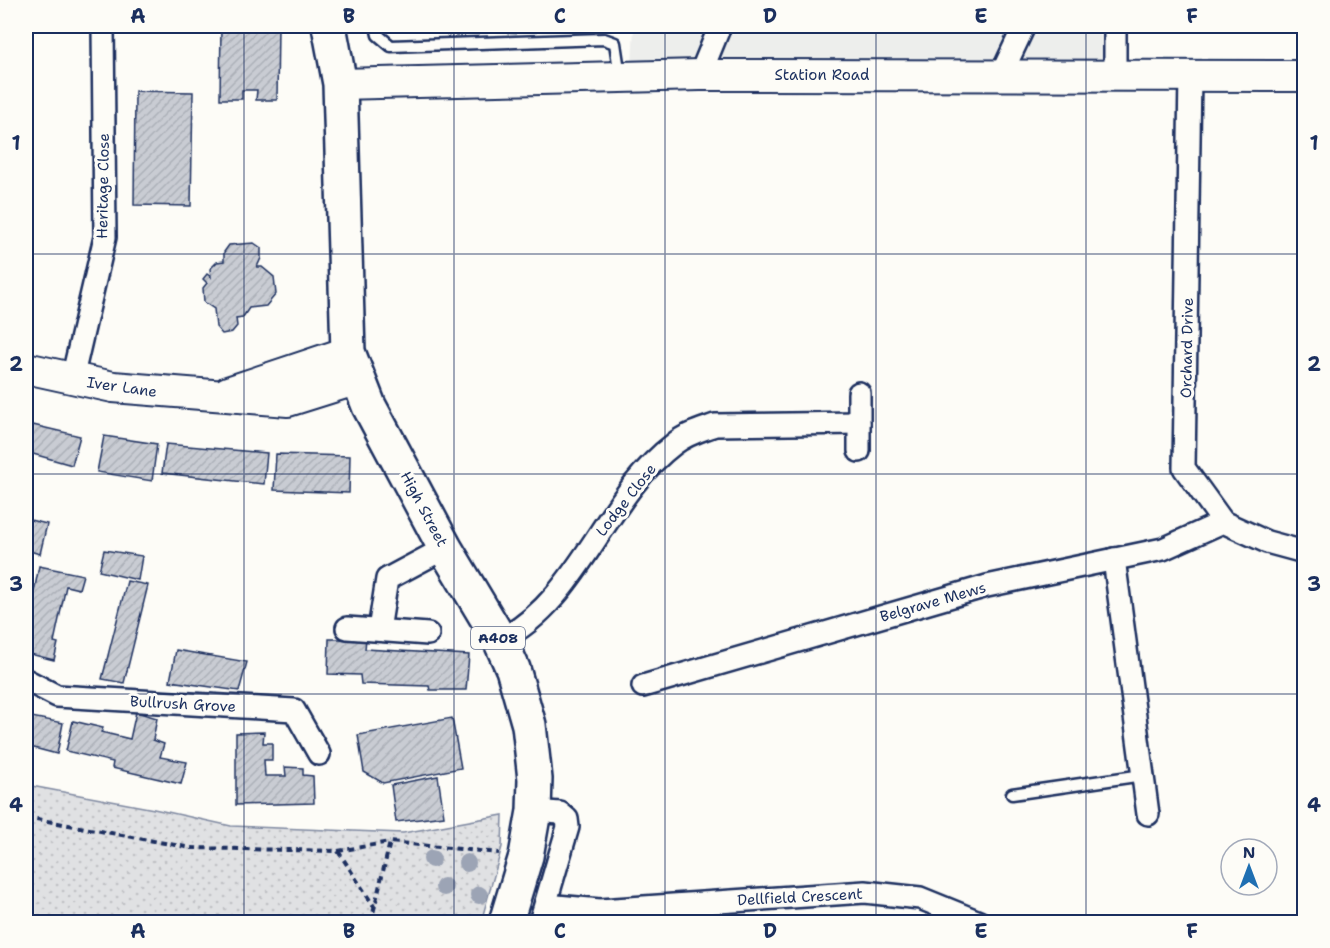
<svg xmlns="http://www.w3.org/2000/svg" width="1330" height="948" viewBox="0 0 1330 948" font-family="'Shantell Sans',sans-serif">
	<defs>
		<pattern id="grass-dots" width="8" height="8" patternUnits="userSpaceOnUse" patternTransform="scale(1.5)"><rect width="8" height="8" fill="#e0e1e3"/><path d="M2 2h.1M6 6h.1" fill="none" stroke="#c0c1c5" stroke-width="1.8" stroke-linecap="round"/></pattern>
		<pattern id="building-hatch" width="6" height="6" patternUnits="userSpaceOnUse" patternTransform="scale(1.5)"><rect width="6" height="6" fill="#c9ccd3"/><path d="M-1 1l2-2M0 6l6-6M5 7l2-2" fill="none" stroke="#acb0b8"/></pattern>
	</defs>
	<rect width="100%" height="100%" fill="#fdfcf7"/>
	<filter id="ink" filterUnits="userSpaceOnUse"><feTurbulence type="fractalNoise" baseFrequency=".0167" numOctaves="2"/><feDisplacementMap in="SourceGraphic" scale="12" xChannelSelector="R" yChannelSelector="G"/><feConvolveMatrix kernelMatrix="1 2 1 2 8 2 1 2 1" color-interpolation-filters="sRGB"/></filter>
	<g filter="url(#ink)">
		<!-- built -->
		<g fill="#edeeec">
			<path d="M634,26H1101L1103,72L632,66Z"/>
			<path d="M519,909L609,915L608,922H513Z"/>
		</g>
		<!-- grass -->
		<path fill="url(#grass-dots)" stroke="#7e88a0" stroke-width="1.5" d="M26,785L154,809L231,826L403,833L503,815L502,847L481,922H26Z"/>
		<!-- building -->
		<g fill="url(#building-hatch)" stroke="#1b2f5e" stroke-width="1.5">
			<path d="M221,26H278L277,100H256L257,90H242V99H220Z"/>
			<path d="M135,91L193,92L191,206L134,205Z"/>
			<path d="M254,243L261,248V258L257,267H262L274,277L276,294L266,306L249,308L243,317L236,318L237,326L232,332L222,334L216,327L214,309L204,302L203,288L207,283L203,279L207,274L211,277L210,269L217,262L224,261V252L229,245Z"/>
			<path d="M33,425L80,436L72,465L26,452Z"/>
			<path d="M104,436L157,444L152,481L97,472Z"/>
			<path d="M166,444L267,453L264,484L162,473Z"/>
			<path d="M276,454L350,456L349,493L274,490Z"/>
			<path d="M26,519L47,524L40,554L26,550Z"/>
			<path d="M104,550L142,556L138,580L99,571Z"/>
			<path d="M39,566L83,575L79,589L66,586L54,642L58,643L54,660L26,653V634Z"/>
			<path d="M127,581L148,585L124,683L102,679Z"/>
			<path d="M329,639H366L365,649L469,655L466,690H430L429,686L361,684L360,675L328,674Z"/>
			<path d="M176,650L247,662L239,691L170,681Z"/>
			<path d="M136,712L157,718L153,740L164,744L160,757L187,762L181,784L112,768L113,762L66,751L73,721L103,728L101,732L130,739Z"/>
			<path d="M26,713V716L63,723L57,754L26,746Z"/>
			<path d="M452,718L461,768L383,783L364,772L358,735Z"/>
			<path d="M264,732L263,743H272V760H264L265,776H286L285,767L303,768V775L313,776L314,803L236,805V733Z"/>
			<path d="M438,776L444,816L396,822L391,785Z"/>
		</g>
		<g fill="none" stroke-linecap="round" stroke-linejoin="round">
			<!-- lane casing -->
			<g stroke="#1b2f5e" stroke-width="15">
				<g id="lane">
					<path d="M376,26L378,35L391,46L604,39L615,43L620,76"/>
					<path d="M1012,794L1143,775"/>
				</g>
			</g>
			<!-- street casing -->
			<g stroke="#1b2f5e" stroke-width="26">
				<g id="street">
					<path d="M1115,26V74"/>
					<path d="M700,75L720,26"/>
					<path d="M1001,75L1024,26"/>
					<path d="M1190,75L1184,468L1223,522L1267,542L1304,552"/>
					<path d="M72,379L105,237L103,26"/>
					<path d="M859,451V393"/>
					<path d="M1114,559L1148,814"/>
					<path d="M347,628L428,634"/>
					<path d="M379,630L387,579L445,548"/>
					<path d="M500,640C580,600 604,497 674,444C686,434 701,430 715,425L859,423"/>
					<path d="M26,680L57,696L294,710L319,754"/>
					<path d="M643,686L987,586L1163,549L1223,522"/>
					<path d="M534,811L560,813L567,819L568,827L540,922"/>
					<path d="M546,905L600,910L865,892L920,898L979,922"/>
				</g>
			</g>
			<!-- secondary casing -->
			<g stroke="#1b2f5e" stroke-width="34">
				<g id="secondary">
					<path d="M340,84L700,75L1304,76"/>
					<path d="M26,368L113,387L288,401L358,379"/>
					<path d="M228,392L348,352"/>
				</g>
			</g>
			<!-- primary casing -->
			<g stroke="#1b2f5e" stroke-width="38">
				<path id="primary" d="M329,26L340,84L348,352L369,406L445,548L500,640L513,669L529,725L535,779L534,811L526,856L506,922"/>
			</g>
			<!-- path -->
			<g stroke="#1b2f5e" stroke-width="4" stroke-dasharray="6 4.5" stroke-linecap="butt">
				<path d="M26,817L191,848L338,851L375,908"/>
				<path d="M338,851L390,842"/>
				<path d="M371,922L390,842L499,853"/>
			</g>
			<!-- lane -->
			<use href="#lane" stroke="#fdfcf7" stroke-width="10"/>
			<!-- street -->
			<use href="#street" stroke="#fdfcf7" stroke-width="21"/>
			<!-- secondary -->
			<use href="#secondary" stroke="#fdfcf7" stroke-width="30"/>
			<!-- primary -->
			<use href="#primary" stroke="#fdfcf7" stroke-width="33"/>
		</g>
		<!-- trees -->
		<g fill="#9ca4b5">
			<circle cx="432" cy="859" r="9"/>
			<circle cx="467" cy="863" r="9"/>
			<circle cx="444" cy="887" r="9"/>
			<circle cx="479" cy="895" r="9"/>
		</g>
	</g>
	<!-- grid -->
	<path fill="none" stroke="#1b2f5e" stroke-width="1.5" stroke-opacity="0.55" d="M244,26V922M454,26V922M665,26V922M876,26V922M1086,26V922M26,254H1304M26,474H1304M26,694H1304"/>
	<g text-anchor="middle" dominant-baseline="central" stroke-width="6" stroke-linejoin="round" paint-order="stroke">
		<!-- shield labels -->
		<rect fill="#fdfcf7" stroke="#5f6c8c" stroke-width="1.5" x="471" y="627" width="54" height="22" rx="4.5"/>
		<g font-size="14" font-weight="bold" fill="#1b2f5e">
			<text x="498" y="638">A408</text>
		</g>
		<!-- street labels -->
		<g font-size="15" fill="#1b2f5e" stroke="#fdfcf7">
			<text x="822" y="75">Station Road</text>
			<text transform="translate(103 186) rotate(-89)">Heritage Close</text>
			<text transform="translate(1187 348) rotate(-89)">Orchard Drive</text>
			<text transform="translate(122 387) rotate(8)">Iver Lane</text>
			<text transform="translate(626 500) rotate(-52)">Lodge Close</text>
			<text transform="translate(424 509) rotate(62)">High Street</text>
			<text transform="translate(933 602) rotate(-16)">Belgrave Mews</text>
			<text transform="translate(183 704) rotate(3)">Bullrush Grove</text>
			<text transform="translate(800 897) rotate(-3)">Dellfield Crescent</text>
		</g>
	</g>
	<!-- margin -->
	<rect width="1330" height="948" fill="none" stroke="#fdfcf7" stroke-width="66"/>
	<!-- north arrow -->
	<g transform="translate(1249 867)"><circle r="28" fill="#fdfcf7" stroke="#a3aaba" stroke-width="1.5"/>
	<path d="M0-4.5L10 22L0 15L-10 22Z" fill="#1f6fb2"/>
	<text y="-9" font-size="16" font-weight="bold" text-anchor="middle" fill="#1b2f5e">N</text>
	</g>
	<rect x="33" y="33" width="1264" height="882" fill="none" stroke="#1b2f5e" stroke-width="2"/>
	<g font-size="20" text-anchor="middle" font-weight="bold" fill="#1b2f5e">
		<text x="138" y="23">A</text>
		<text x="349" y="23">B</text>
		<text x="560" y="23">C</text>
		<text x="770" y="23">D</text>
		<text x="981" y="23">E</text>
		<text x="1192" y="23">F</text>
		<text x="16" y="150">1</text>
		<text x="1314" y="150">1</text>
		<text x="16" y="371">2</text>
		<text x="1314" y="371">2</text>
		<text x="16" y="591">3</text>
		<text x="1314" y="591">3</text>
		<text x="16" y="812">4</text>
		<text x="1314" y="812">4</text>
		<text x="138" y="938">A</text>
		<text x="349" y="938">B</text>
		<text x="560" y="938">C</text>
		<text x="770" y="938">D</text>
		<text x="981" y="938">E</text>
		<text x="1192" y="938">F</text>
	</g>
</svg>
